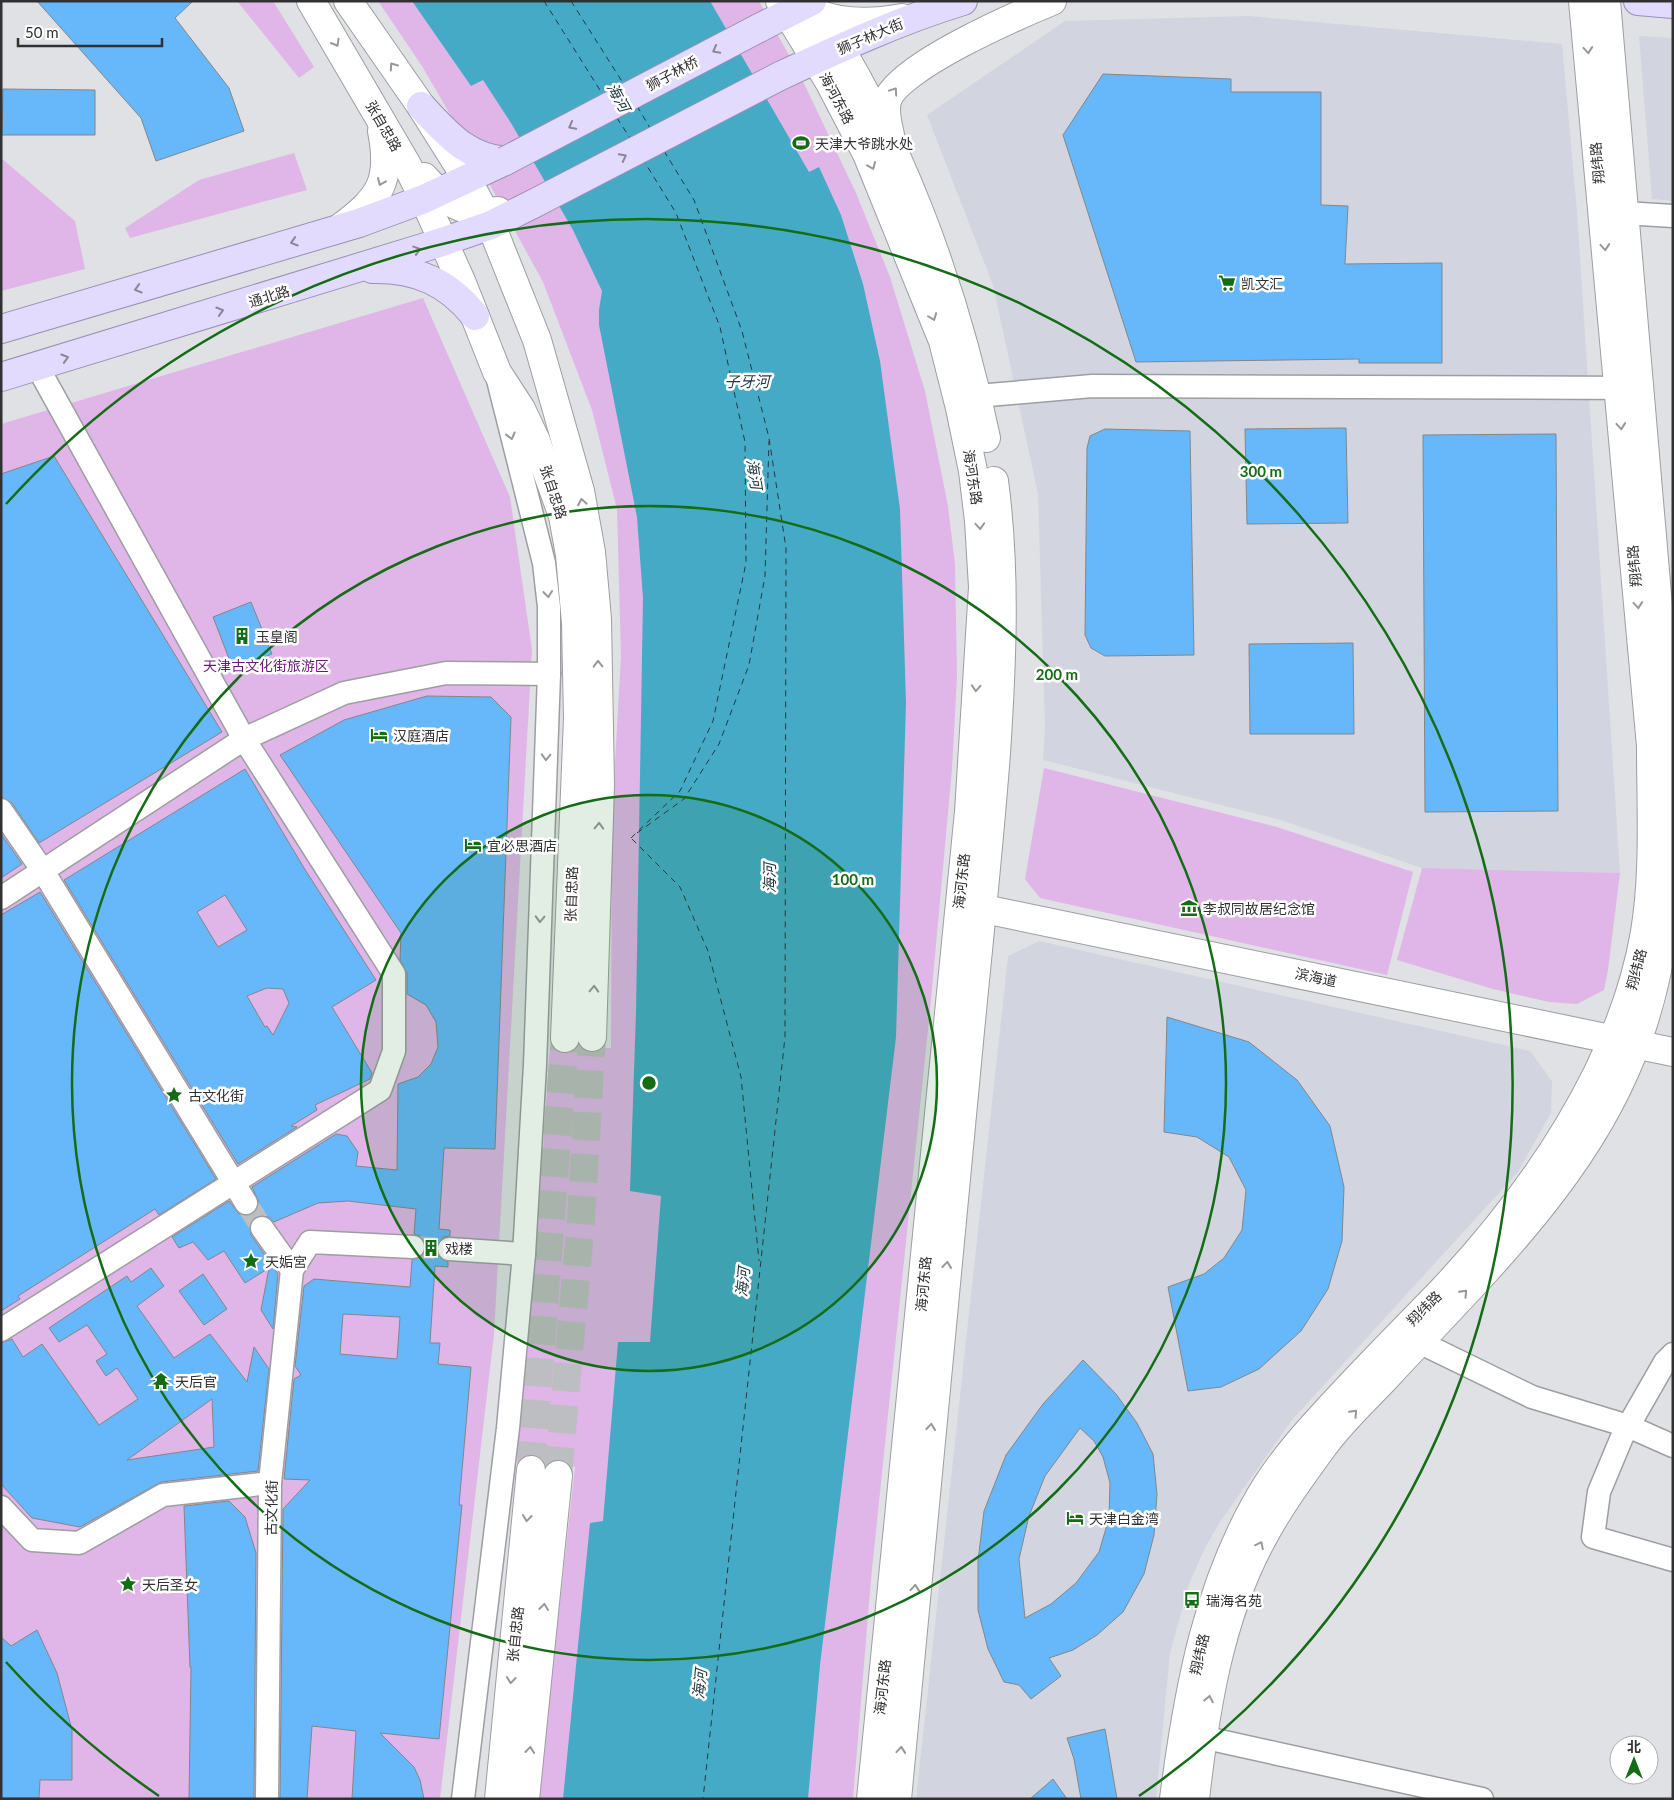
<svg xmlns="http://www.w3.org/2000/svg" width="1674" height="1800" viewBox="0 0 1674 1800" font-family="Lato,'Noto Sans SC',sans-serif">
	<rect width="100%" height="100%" fill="#e0e1e5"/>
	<!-- built -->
	<g fill="#d2d5e0">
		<path d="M1249,16L1562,44L1577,211L1620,873L1422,868L1281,820L1043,760L1045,729L1038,494L993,285L927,115L1065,21Z"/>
		<path d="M1639,36L1673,38V201L1652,199Z"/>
		<path d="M1039,941L1530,1051L1552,1081L1551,1113L1518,1172L1292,1420L1220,1522L1205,1548L1189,1584L1170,1653L1156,1799H916L1008,956Z"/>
	</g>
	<!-- green -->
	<g fill="#e0b5e7">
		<path d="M237,1H273L314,67L299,78Z"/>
		<path d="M378,1H759L800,75L856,193L890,277L925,391L948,506L955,564L957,677L952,769L930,1010L871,1579L853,1799H538L575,1467L515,1461L535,1270L550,1045L611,1048L612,816L621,656L617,509L592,410L543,282L473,154L422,66Z"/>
		<path d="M294,153L307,190L130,238L125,228L199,180Z"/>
		<path d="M1,158L75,221L85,269L1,291Z"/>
		<path d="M423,298L510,497L532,650L494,1334L440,1799H1V424Z"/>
		<path d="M1044,768L1277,827L1413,872L1387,975L1040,898L1025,879Z"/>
		<path d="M1422,868L1620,873L1608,970L1604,990L1577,1004L1549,1002L1493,989L1397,960Z"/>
	</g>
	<!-- water -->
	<path fill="#45aac6" d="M412,1H710L809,172L819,167L841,215L863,284L880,361L900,509L906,703L896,1037L820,1665L808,1799H563L590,1523L603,1521L618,1342H650L661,1196L630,1191L636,1012L643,598L637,517L599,325V310L602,291L573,230L511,123L483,80L471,86Z"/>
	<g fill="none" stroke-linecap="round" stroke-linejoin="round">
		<!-- ferry -->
		<g stroke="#233a41" stroke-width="1" stroke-dasharray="6 5" stroke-linecap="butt">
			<path d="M544,1L603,95"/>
			<path d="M571,1L623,83"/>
			<path d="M637,106L650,128"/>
			<path d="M617,118L630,138"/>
			<path d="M664,151L694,200L742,331L769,438L786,548L785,1037L703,1799"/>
			<path d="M637,833L684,799L719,744L749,665L765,576L769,441"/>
			<path d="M631,838L680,791L713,721L746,563L745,442L720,327L676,213L644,161"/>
			<path d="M632,839L680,887L708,951L741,1077L759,1261"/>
		</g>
	</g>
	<!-- building -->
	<g fill="#66b8fb" stroke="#838689" fill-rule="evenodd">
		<path d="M37,1H193L175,18L229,88L244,131L156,161L141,118Z"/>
		<path d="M1103,74L1231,79V92H1321V205L1348,206L1345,264L1442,263V363H1359V359L1136,362L1063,135Z"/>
		<path d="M3,89L95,90V135H2Z"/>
		<path d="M1346,428L1348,523L1247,524L1245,429Z"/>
		<path d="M1105,429L1190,431L1194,655L1105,656L1091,648L1085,635L1087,448L1090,436Z"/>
		<path d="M1556,434L1558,811L1425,812L1423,435Z"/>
		<path d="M54,456L222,732L39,843L12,803L1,797V474Z"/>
		<path d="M251,602L272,654L233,669L213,617Z"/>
		<path d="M1353,643L1354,734H1250L1249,644Z"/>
		<path d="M427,696L491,697L511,717L495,1149L444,1148L439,1229L450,1230V1236L443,1237L436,1248L437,1255L448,1262V1267L435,1266L430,1343H440L438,1364L471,1367L459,1505H462L439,1739L380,1733L414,1767L420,1780L424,1799H352L356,1731L312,1726L307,1799H280L283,1509L310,1480L284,1479L294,1379L301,1375L295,1366L304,1286L314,1279L410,1287L412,1260L424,1254L426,1247L420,1236L414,1234L416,1209L348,1201L318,1203L274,1222L267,1216L255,1217L250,1223L251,1235L278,1274L273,1329L261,1310L269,1268L245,1283L224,1251L208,1260L193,1242L179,1248L172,1237L229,1201L239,1214L246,1216L253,1214L259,1202L252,1187L336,1134L347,1136L358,1152L356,1166L397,1170L398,1084L418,1077L431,1064L438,1047L436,1022L426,1005L407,994V973L400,960L401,933L280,755L344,720ZM343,1314L400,1317L397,1359L340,1354Z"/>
		<path d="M245,769L304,868L376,980L332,1007L372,1073L370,1079L315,1105L317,1110L291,1126L297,1127L238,1164L64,880ZM225,895L247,930L218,947L197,912ZM267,988L283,989L289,1003L273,1035L267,1026L265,1027L247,996Z"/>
		<path d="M1,834L22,864L1,878Z"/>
		<path d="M40,892L216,1179L159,1215L155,1209L18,1296L20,1299L1,1311V915Z"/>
		<path d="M1167,1017L1249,1042L1297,1080L1330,1126L1344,1187L1342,1241L1328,1289L1301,1331L1259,1369L1221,1387L1188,1391L1168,1287L1204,1274L1224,1258L1242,1230L1246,1190L1229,1157L1197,1137L1164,1132Z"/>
		<path d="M151,1268L164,1286L137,1306L174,1358L210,1334L247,1382L254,1347L269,1369L258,1471L161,1482L80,1527L32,1518L1,1484V1343L12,1339L23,1357L42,1344L99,1425L138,1399L117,1368L106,1376L96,1361L107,1354L87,1325L59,1342L49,1328L127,1276L131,1282ZM212,1399L214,1447L127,1460Z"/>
		<path d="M203,1274L227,1309L204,1325L179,1291Z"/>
		<path d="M1083,1360L1116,1394L1137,1423L1153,1454L1157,1494L1154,1535L1144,1574L1123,1612L1097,1635L1073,1650L1049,1658L1061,1676L1031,1699L1019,1685L1004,1682L988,1649L978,1610V1561L984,1511L1006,1455L1043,1404ZM1080,1428L1094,1441L1103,1457L1110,1483L1109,1518L1099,1552L1076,1583L1051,1604L1025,1618L1019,1559L1029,1516L1045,1476Z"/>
		<path d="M229,1501L245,1517L256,1553L254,1799H189L191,1667H190L184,1506Z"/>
		<path d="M37,1630L57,1673L72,1730V1780H40L39,1798H1V1637L11,1646Z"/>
		<path d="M1105,1729L1117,1799H1081L1074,1759L1067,1738Z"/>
		<path d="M1053,1779L1067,1799H1030Z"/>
	</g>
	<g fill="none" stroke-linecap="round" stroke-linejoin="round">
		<!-- street-tunnel -->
		<g stroke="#bdbec1" stroke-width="22" stroke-dasharray="22 11" stroke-linecap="butt">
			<path d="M246,1203L262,1228"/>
			<path d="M413,1247L449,1249"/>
		</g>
		<!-- secondary-tunnel -->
		<g stroke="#bdbec1" stroke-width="28" stroke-dasharray="28 14" stroke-linecap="butt">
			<path d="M531,1470L565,1038"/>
			<path d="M558,1475L581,1220L592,1037"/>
		</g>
		<!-- street casing -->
		<g stroke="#9d9ea2" stroke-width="25">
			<g id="street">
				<path d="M1608,212L1673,216"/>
				<path d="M37,366L244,739L344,693L446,673L549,674"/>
				<path d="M977,396L1092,386L1636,388"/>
				<path d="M1,810L43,871L246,1203"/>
				<path d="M1,898L244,739L394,974V1051L380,1090L1,1330"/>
				<path d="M262,1228L292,1270L270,1483L267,1799"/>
				<path d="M449,1249L524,1254"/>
				<path d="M292,1270L310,1242L413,1247"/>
				<path d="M1406,1331L1419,1342L1532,1397L1628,1426L1673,1446"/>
				<path d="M1673,1354L1665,1362L1622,1437L1599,1492L1593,1537L1673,1560"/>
				<path d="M1,1507L32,1540L79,1543L163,1495L270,1483"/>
				<path d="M1188,1734L1482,1799"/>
				<path d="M463,1799L508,1428L524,1254L535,1065L549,674V607L544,563L498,380"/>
			</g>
		</g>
		<!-- secondary casing -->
		<g stroke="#9d9ea2" stroke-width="30">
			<g id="secondary">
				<path d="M311,1L407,165L424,199L461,281L497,372L521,409L536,441L563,516L570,555L576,623L578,718L565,1038"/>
				<path d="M348,1L421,106L467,179L491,225L537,340L580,491L591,552L597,619L600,785L592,1037"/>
				<path d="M780,1L830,83L867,154L943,341L960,408L973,471L979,521L983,587L969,812L871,1799"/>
				<path d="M810,1C898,131 954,285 986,438"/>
				<path d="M810,11C839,24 871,24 902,18"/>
				<path d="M890,135C888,125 884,112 887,101C897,67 1018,15 1052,1"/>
				<path d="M424,177C446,202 462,215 498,211"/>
				<path d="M340,228C380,198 392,182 382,131"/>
				<path d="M965,905L1673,1052"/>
				<path d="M499,1799L531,1470"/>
				<path d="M525,1799L558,1475"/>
				<path d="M897,1799C920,1543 945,1287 970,1031C979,938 989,846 996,753C1002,662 1006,571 994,481"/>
				<path d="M1174,1799C1188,1690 1208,1579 1267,1485C1287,1454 1311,1428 1336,1401C1370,1364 1405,1329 1440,1293C1532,1196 1622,1066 1645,932C1655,871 1651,807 1651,746L1583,1"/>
				<path d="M1195,1799C1205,1710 1219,1618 1262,1539C1279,1507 1301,1477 1322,1448C1341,1421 1368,1397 1390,1373C1476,1280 1574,1188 1625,1071C1672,965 1673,860 1670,746L1606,1"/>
			</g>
		</g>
		<!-- primary casing -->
		<g stroke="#9990b6" stroke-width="30">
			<g id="primary">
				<path d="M1638,1L1673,4"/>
				<path d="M759,28L812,1"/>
				<path d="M780,76C840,48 900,20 963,1"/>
				<path d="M421,106C447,133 465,157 505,161"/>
				<path d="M372,269C416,268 448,282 475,316"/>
				<path d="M1,329L359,223L424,199L505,161"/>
				<path d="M1,377L442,242L491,225L533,204"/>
			</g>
		</g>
		<!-- street -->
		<use href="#street" stroke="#fff" stroke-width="22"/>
		<!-- secondary -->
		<use href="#secondary" stroke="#fff" stroke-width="28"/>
		<!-- primary -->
		<use href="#primary" stroke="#e3dbfe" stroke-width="28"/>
		<!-- primary-bridge casing -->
		<g stroke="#9990b6" stroke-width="30" stroke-linecap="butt">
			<g id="primary-bridge">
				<path d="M505,161L759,28"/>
				<path d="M533,204L780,76"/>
			</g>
		</g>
		<!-- primary-bridge -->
		<use href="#primary-bridge" stroke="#e3dbfe" stroke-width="28"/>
	</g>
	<!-- one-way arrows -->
	<defs><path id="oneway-chevron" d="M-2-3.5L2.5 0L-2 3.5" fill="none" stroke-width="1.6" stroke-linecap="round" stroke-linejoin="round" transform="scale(1.25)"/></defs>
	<g stroke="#989899">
		<use href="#oneway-chevron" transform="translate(336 43) rotate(60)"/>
		<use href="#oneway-chevron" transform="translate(1588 50) rotate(85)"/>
		<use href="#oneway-chevron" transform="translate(393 66) rotate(-125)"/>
		<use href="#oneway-chevron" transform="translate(894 91) rotate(-56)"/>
		<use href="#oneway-chevron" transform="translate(872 166) rotate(67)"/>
		<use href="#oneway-chevron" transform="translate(381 182) rotate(113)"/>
		<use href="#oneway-chevron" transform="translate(1605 247) rotate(85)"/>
		<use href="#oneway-chevron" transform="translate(933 317) rotate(69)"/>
		<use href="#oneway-chevron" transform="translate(1621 426) rotate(85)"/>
		<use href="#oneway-chevron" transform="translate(511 436) rotate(76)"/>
		<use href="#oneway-chevron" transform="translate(582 502) rotate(-100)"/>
		<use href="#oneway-chevron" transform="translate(980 526) rotate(86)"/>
		<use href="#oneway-chevron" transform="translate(548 594) rotate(83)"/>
		<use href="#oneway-chevron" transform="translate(1638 605) rotate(85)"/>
		<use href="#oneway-chevron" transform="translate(598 664) rotate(-91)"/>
		<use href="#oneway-chevron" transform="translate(976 688) rotate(93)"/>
		<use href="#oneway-chevron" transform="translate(546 757) rotate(92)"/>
		<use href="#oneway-chevron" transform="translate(599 826) rotate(-88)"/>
		<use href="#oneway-chevron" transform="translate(540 919) rotate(92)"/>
		<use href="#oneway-chevron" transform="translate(594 989) rotate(-88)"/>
		<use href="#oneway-chevron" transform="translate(947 1265) rotate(-84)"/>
		<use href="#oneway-chevron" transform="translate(1464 1293) rotate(-47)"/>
		<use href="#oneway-chevron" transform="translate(1354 1413) rotate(-47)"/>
		<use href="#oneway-chevron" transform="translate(931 1427) rotate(-84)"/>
		<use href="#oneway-chevron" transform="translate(527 1518) rotate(96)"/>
		<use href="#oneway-chevron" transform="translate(1260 1545) rotate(-64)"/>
		<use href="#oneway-chevron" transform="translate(915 1588) rotate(-85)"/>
		<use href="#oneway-chevron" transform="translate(544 1607) rotate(-84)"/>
		<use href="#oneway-chevron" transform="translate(511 1680) rotate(96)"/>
		<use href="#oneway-chevron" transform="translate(1209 1699) rotate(-79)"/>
		<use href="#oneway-chevron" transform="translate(530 1750) rotate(-84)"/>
		<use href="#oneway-chevron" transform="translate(901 1750) rotate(-85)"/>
	</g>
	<g stroke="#8a8698">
		<use href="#oneway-chevron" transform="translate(716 50) rotate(152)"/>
		<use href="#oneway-chevron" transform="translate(572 126) rotate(152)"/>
		<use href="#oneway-chevron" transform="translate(623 157) rotate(-27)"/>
		<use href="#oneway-chevron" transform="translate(294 242) rotate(163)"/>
		<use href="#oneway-chevron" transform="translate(417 250) rotate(-18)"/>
		<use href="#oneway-chevron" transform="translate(138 289) rotate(163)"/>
		<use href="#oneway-chevron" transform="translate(220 311) rotate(-17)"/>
		<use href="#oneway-chevron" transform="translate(65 358) rotate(-17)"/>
	</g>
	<!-- distance rings -->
	<circle cx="649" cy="1083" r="288" fill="#146c15" fill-opacity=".12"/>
	<g fill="none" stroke="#146c15" stroke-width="2.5">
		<circle cx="649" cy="1083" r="288"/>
		<circle cx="649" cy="1083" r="577"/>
		<path d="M159 1796A865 865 0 0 1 6 1662M6 504A865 865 0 1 1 1139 1796"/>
	</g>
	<!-- icons -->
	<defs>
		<g id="stadium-bare" transform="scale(1.35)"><path d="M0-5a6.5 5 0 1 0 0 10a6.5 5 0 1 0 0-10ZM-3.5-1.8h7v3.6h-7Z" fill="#146c15" stroke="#fff" stroke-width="2.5" paint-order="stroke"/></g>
		<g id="supermarket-bare" transform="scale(1.35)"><path d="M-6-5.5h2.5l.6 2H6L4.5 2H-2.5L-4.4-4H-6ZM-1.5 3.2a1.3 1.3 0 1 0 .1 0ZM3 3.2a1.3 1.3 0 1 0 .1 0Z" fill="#146c15" stroke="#fff" stroke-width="2.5" paint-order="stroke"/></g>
		<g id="building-bare" transform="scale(1.35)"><path d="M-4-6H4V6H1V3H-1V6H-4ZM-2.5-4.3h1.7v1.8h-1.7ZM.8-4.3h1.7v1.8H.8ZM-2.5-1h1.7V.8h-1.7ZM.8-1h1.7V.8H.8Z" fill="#146c15" stroke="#fff" stroke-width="2.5" paint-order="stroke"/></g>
		<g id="hotel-bare" transform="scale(1.35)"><path d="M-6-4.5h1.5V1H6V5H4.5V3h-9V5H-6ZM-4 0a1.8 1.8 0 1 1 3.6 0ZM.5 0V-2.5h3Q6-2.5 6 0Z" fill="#146c15" stroke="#fff" stroke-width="2.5" paint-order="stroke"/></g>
		<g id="museum-bare" transform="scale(1.35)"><path d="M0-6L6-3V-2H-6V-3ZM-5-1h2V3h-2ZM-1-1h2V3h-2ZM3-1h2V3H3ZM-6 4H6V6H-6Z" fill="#146c15" stroke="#fff" stroke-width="2.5" paint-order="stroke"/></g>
		<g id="sight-bare" transform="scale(1.35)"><path d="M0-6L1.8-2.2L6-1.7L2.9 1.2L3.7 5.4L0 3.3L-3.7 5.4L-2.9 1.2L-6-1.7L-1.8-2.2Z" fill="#146c15" stroke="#fff" stroke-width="2.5" paint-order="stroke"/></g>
		<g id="temple-bare" transform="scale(1.35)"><path d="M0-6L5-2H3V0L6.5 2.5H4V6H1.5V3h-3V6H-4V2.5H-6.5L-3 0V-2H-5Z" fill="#146c15" stroke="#fff" stroke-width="2.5" paint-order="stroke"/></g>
		<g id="bus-bare" transform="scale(1.35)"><path d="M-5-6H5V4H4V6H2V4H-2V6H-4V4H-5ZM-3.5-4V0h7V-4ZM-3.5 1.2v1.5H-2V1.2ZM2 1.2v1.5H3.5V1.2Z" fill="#146c15" stroke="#fff" stroke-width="2.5" paint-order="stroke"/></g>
	</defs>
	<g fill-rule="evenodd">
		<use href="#stadium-bare" x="801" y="143"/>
		<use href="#supermarket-bare" x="1227" y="283"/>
		<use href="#building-bare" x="242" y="636"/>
		<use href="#hotel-bare" x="379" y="735"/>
		<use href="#hotel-bare" x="473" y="845"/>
		<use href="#museum-bare" x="1189" y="908"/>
		<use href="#sight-bare" x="174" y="1095"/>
		<use href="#building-bare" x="431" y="1248"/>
		<use href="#sight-bare" x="251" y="1261"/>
		<use href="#temple-bare" x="161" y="1381"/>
		<use href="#hotel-bare" x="1075" y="1518"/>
		<use href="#sight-bare" x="128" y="1584"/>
		<use href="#bus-bare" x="1192" y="1600"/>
	</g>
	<g text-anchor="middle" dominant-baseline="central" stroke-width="5" stroke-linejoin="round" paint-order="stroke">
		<!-- street labels -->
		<g font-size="14" fill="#313133" stroke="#fff">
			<text transform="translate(870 36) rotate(-23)">狮子林大街</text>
			<text transform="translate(672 73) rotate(-28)">狮子林桥</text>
			<text transform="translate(837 98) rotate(62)">海河东路</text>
			<text transform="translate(384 126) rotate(60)">张自忠路</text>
			<text transform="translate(1597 163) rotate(-95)">翔纬路</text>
			<text transform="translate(269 296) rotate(-17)">通北路</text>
			<text transform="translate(973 477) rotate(81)">海河东路</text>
			<text transform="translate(554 492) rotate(72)">张自忠路</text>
			<text transform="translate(1634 566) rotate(-95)">翔纬路</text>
			<text transform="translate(961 881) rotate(-84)">海河东路</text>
			<text transform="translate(571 894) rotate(-88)">张自忠路</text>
			<text transform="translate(1636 969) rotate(-75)">翔纬路</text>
			<text transform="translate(1316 977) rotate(12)">滨海道</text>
			<text transform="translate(923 1284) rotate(-85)">海河东路</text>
			<text transform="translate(1424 1308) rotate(-45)">翔纬路</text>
			<text transform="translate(271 1508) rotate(-89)">古文化街</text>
			<text transform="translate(515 1634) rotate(-84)">张自忠路</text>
			<text transform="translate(1199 1654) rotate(-77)">翔纬路</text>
			<text transform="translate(882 1687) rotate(-84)">海河东路</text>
		</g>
		<!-- poi labels -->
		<g font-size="14" fill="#313133" stroke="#fff" text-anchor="start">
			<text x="815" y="143">天津大爷跳水处</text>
			<text x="1241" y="283">凯文汇</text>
			<text x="256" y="636">玉皇阁</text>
			<text x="393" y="735">汉庭酒店</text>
			<text x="487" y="845">宜必思酒店</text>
			<text x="1203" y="908">李叔同故居纪念馆</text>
			<text x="188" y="1095">古文化街</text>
			<text x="445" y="1248">戏楼</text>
			<text x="265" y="1261">天姤宮</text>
			<text x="175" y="1381">天后官</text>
			<text x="1089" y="1518">天津白金湾</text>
			<text x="142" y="1584">天后圣女</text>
			<text x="1206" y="1600">瑞海名苑</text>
		</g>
		<!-- park labels -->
		<g font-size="14" fill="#681974" stroke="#fff">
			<text x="266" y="665">天津古文化街旅游区</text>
		</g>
		<!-- water labels -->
		<g font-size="15" font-style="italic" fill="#233a41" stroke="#fff">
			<text transform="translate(619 97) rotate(61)">海河</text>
			<text x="747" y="381">子牙河</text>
			<text transform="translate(755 474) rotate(81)">海河</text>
			<text transform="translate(769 878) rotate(-90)">海河</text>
			<text transform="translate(742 1282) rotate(-84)">海河</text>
			<text transform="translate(699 1684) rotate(-84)">海河</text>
		</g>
	</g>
	<circle cx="649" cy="1083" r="8" fill="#146c15" stroke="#fff" stroke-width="2.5"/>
	<g font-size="15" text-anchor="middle" font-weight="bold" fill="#146c15" stroke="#fff" stroke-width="5" stroke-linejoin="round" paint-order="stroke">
		<text x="1261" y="477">300 m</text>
		<text x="1057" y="680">200 m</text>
		<text x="853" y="885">100 m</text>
	</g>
	<!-- border -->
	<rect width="1674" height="1800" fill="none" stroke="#313133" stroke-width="5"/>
	<!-- north arrow -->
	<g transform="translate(1634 1760)"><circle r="24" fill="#ffffff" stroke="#adadad"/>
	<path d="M0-4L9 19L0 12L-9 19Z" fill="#146c15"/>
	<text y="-8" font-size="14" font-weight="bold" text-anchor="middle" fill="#313133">北</text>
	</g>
	<!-- scale -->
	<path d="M18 38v8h144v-8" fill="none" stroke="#313133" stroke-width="2.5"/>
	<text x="25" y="38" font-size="15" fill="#313133" stroke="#ffffff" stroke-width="4" paint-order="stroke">50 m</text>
</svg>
